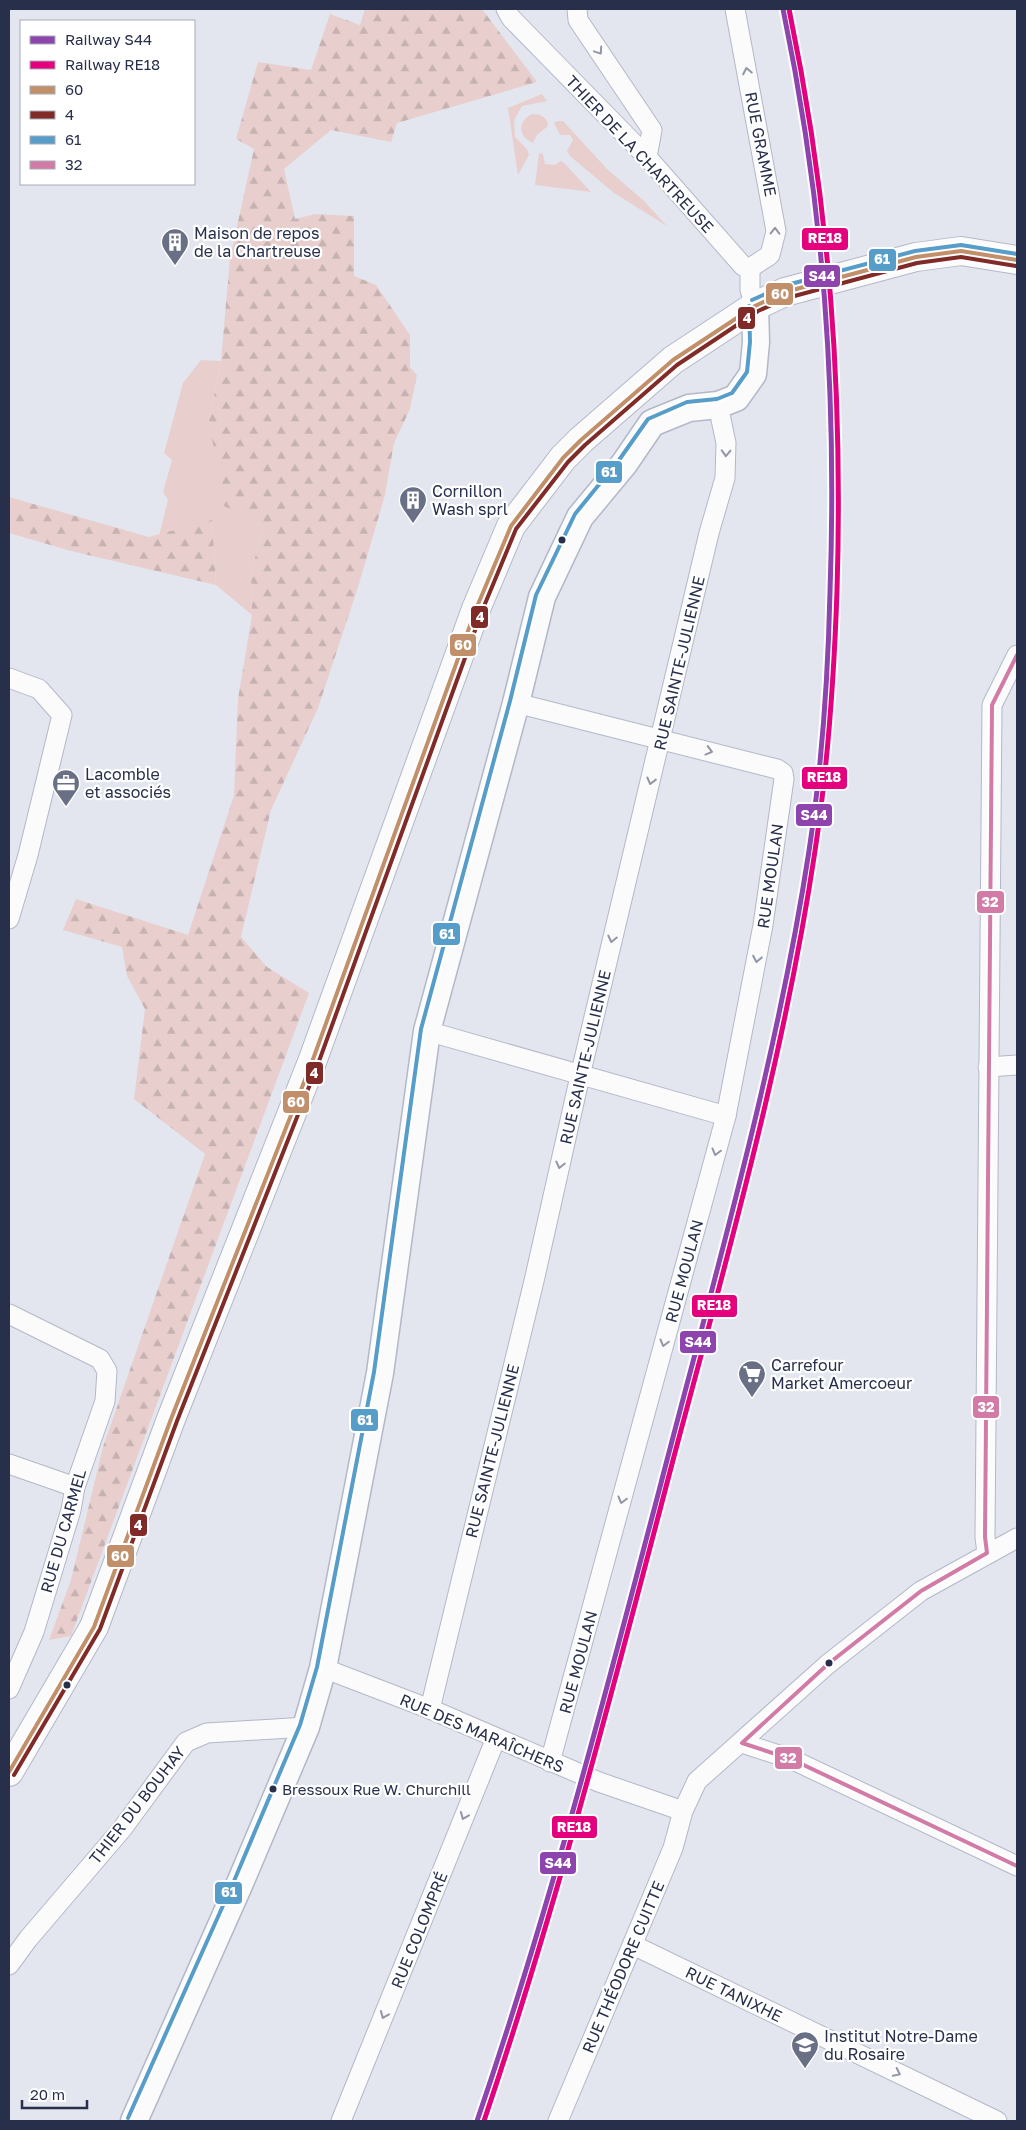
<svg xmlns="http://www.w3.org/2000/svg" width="1026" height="2130" viewBox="0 0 1026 2130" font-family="'Golos Text',sans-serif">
	<defs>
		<pattern id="forest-firs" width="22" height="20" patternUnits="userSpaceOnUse" patternTransform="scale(1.25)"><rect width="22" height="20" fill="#e8cfce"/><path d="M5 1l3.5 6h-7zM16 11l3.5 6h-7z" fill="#c7b2b2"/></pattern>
	</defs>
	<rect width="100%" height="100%" fill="#e3e6ee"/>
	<!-- green -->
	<g fill="#e8cfce">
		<path d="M542,94L547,101L522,106L514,120L515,137L527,149L529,155L518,175L508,108Z"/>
		<path d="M532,114C540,114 548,117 548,126L537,135L533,143C518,136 517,122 532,114Z"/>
		<path d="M558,121H563L607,169L644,201L667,226L614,193L570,156L567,151L573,140L570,135H560L554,123Z"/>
		<path d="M539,153L543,154L545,164L555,165L561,161L566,165L591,192L535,185Z"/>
		<path d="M201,360L221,361L209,421L255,521L263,527L251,573L252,615L216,585L212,521L159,536L168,500L163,492L172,460L164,453L183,383Z"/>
	</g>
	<!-- forest -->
	<g fill="url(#forest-firs)">
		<path d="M365,9H482L537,82L397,123L391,142L331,130L284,169L295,219L315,214L354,216V276L376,285L410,335V367L417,375L410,409L394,443L385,495L359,584L318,708L271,810L241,937L267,967L309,993L71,1636L49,1640L71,1580L103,1447L205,1154L134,1099L145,1009L127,976L122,947L63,930L76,899L188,935L234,795L238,699L252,615L251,573L263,527L255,521L224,506L209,421L221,361L230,258L254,149L236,139L258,62L311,70L330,14L360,25Z"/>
		<path d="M9,497L149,537L212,520L216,585L71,551L9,533Z"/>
	</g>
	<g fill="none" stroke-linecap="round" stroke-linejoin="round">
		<!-- minor casing -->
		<g stroke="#b3b8c9" stroke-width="21">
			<g id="minor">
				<path d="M506,9L511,18L647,157L743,266L750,268V290L755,306"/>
				<path d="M577,9L578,20L652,130L647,157"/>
				<path d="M735,9L776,231L770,255L750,268"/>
				<path d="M9,678L39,689L62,715L28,855L9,919"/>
				<path d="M516,703L777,769L783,773L784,779L763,925L726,1116L550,1762"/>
				<path d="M427,1031L726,1116"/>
				<path d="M988,1067L1017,1065"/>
				<path d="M9,1314L100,1359L107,1371L105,1401L75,1487L71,1510L34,1632L9,1689"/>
				<path d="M9,1464L75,1487"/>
				<path d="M987,1553L985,1537L992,705L1017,655"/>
				<path d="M323,1668L430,1709L599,1782L683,1811L697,1781L828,1664L921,1591L1017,1538"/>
				<path d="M430,1709L534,1281L580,1076L709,533L725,478L726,443L718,405"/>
				<path d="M742,1743L791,1759L1017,1866"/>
				<path d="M633,1945L997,2121"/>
				<path d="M9,1965L28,1939L122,1829L186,1742L207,1733L306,1727"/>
				<path d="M341,2121L496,1738"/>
				<path d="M558,2121L673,1848L683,1811"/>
			</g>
		</g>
		<!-- secondary casing -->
		<g stroke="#b3b8c9" stroke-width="29">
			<path id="secondary" d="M134,2121L240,1883L306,1727L323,1668L380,1373L427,1031L516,703L542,597L580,517L624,464L652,423L689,408L718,405L736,398L753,374L756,342L755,306"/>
		</g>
		<!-- primary casing -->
		<g stroke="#b3b8c9" stroke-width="30">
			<path id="primary" d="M9,1772L94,1627L171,1419L312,1062L476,609L511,526L563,458L581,440L673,360L755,306L785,292L916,257L961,251L1017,260"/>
		</g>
		<!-- minor -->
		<use href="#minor" stroke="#fbfbfc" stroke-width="19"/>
		<!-- secondary -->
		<use href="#secondary" stroke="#fbfbfc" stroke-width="26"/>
		<!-- primary -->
		<use href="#primary" stroke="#fbfbfc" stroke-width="28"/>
		<!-- bus-1 casing -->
		<g stroke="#fff" stroke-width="8">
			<path id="bus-1" d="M9,1772L94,1627L171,1419L312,1062L476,609L511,526L563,458L581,440L673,360L755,306L785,292L916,257L961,251L1017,260"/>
		</g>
		<!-- bus-2 casing -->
		<g stroke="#fff" stroke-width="8">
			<path id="bus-2" d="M14,1775L100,1629L177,1421L318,1064L482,611L516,529L568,462L585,445L677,365L758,311L787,298L917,263L961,257L1016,266"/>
		</g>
		<!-- bus-3 casing -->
		<g stroke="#fff" stroke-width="8">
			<g id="bus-3">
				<path d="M752,300L783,286L915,251L961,245L1017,254"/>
				<path d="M128,2118L234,1881L300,1725L317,1667L374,1372L421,1029L510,701L536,595L575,514L619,460L648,419L687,402L717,399L732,393L747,372L750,342L749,306"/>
			</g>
		</g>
		<!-- bus-4 casing -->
		<g stroke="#fff" stroke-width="8">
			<path id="bus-4" d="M1017,655L992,705L985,1537L987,1553L921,1591L828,1664L742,1743L791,1759L1017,1866"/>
		</g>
		<!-- bus-1 -->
		<use href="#bus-1" stroke="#c1906b" stroke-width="4"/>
		<!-- bus-2 -->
		<use href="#bus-2" stroke="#812b29" stroke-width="4"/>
		<!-- bus-3 -->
		<use href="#bus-3" stroke="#579dc9" stroke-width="4"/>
		<!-- bus-4 -->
		<use href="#bus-4" stroke="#d27ba6" stroke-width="4"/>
		<!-- rail-1 casing -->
		<g stroke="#fff" stroke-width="9">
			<path id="rail-1" d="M477,2121C551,1905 608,1685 666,1464C719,1261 777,1059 809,851C822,765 828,678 830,592C837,390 824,207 783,9"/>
		</g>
		<!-- rail-2 casing -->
		<g stroke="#fff" stroke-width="9">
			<path id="rail-2" d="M484,2121C557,1905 614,1685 672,1464C726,1261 784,1059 815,851C828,765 834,678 837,591C843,390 830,206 789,9"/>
		</g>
		<!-- rail-1 -->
		<use href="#rail-1" stroke="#8e44ad" stroke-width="5"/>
		<!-- rail-2 -->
		<use href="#rail-2" stroke="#e5007d" stroke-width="5"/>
	</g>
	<!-- one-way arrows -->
	<defs><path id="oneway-chevron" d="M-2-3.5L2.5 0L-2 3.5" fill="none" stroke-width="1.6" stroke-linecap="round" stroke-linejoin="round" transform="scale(1.25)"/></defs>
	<g stroke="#9295a4">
		<use href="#oneway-chevron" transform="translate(599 51) rotate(56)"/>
		<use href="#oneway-chevron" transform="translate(747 71) rotate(-101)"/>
		<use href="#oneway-chevron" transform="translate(775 231) rotate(-89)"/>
		<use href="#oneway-chevron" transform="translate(726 453) rotate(92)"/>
		<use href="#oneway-chevron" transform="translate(709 751) rotate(15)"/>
		<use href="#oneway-chevron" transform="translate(651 781) rotate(104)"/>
		<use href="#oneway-chevron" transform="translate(612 939) rotate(103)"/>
		<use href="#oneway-chevron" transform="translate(757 959) rotate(101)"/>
		<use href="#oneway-chevron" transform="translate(716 1152) rotate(105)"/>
		<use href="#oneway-chevron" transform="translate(560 1165) rotate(103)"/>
		<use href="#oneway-chevron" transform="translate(664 1343) rotate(105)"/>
		<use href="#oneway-chevron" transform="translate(622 1500) rotate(105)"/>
		<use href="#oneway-chevron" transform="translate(464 1816) rotate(112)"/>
		<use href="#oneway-chevron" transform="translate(384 2015) rotate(112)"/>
		<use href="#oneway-chevron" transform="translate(897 2073) rotate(26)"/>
	</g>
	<!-- icons -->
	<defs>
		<g id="building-pin" transform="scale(1.4375)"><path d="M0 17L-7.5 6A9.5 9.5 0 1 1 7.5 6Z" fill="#696f84" stroke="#fff"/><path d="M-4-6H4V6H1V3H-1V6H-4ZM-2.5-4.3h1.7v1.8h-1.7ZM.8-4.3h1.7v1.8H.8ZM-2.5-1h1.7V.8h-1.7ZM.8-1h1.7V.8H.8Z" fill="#fff"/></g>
		<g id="office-pin" transform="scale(1.4375)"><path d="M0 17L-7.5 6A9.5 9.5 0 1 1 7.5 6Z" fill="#696f84" stroke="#fff"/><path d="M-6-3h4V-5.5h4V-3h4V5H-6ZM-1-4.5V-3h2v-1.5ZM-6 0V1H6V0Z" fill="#fff"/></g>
		<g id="supermarket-pin" transform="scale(1.4375)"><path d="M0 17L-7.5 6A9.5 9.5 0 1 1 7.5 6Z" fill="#696f84" stroke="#fff"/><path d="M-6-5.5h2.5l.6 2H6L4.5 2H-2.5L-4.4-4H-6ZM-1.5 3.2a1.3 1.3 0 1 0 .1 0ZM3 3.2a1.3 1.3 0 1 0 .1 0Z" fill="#fff"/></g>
		<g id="school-pin" transform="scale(1.4375)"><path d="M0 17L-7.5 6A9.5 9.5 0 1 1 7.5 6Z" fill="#696f84" stroke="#fff"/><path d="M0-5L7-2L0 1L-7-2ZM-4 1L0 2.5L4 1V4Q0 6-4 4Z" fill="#fff"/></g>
	</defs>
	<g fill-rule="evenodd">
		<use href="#building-pin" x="175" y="242"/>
		<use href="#building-pin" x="413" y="500"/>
		<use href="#office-pin" x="66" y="783"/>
		<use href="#supermarket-pin" x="752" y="1374"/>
		<use href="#school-pin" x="805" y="2045"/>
	</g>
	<!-- markers -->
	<g fill="#282f4b" stroke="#fff" stroke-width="2">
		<circle cx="562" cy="540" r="4.5"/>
		<circle cx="829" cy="1663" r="4.5"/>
		<circle cx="67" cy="1685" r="4.5"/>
		<circle cx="273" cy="1789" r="4.5"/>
	</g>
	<g text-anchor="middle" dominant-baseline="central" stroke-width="4.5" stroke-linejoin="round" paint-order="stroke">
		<!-- bus labels -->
		<g font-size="15" fill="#282f4b" stroke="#fff" text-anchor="start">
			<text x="282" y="1789">Bressoux Rue W. Churchill</text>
		</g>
		<!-- street labels -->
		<g font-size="16" fill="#282f4b" stroke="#fff">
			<text transform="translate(761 144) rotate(79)">RUE GRAMME</text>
			<text transform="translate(640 154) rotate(47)">THIER DE LA CHARTREUSE</text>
			<text transform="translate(679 663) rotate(-77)">RUE SAINTE-JULIENNE</text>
			<text transform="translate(770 876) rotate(-82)">RUE MOULAN</text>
			<text transform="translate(585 1057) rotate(-77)">RUE SAINTE-JULIENNE</text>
			<text transform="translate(684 1271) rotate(-75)">RUE MOULAN</text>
			<text transform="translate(492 1451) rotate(-76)">RUE SAINTE-JULIENNE</text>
			<text transform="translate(63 1531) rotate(-74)">RUE DU CARMEL</text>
			<text transform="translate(578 1662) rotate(-75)">RUE MOULAN</text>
			<text transform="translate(482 1733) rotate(23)">RUE DES MARAÎCHERS</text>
			<text transform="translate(137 1805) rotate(-52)">THIER DU BOUHAY</text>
			<text transform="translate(419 1930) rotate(-68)">RUE COLOMPRÉ</text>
			<text transform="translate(623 1967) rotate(-67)">RUE THÉODORE CUITTE</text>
			<text transform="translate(734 1994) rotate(26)">RUE TANIXHE</text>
		</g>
		<!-- poi labels -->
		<g font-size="16" fill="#282f4b" stroke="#fff" text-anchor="start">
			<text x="194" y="233">Maison de repos<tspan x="194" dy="18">de la Chartreuse</tspan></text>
			<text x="432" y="491">Cornillon<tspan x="432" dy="18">Wash sprl</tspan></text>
			<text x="85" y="774">Lacomble<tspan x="85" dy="18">et associés</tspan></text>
			<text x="771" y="1365">Carrefour<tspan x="771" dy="18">Market Amercoeur</tspan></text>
			<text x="824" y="2036">Institut Notre-Dame<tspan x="824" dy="18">du Rosaire</tspan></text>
		</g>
	</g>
	<g stroke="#fff" stroke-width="2">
		<rect x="801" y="227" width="48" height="24" rx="5" fill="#e5007d"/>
		<rect x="868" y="248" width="29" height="24" rx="5" fill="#579dc9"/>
		<rect x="803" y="264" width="38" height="24" rx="5" fill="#8e44ad"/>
		<rect x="765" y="282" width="29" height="24" rx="5" fill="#c1906b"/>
		<rect x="737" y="306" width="19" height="24" rx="5" fill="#812b29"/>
		<rect x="595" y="460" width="28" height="24" rx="5" fill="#579dc9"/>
		<rect x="470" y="605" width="19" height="24" rx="5" fill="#812b29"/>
		<rect x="449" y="633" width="28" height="24" rx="5" fill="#c1906b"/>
		<rect x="801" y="766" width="47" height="24" rx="5" fill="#e5007d"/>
		<rect x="795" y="803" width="38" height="24" rx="5" fill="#8e44ad"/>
		<rect x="976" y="890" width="29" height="24" rx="5" fill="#d27ba6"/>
		<rect x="432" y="922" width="29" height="24" rx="5" fill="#579dc9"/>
		<rect x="305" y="1061" width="19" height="24" rx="5" fill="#812b29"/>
		<rect x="282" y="1090" width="28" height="24" rx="5" fill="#c1906b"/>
		<rect x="691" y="1294" width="47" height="24" rx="5" fill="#e5007d"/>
		<rect x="679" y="1330" width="38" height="24" rx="5" fill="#8e44ad"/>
		<rect x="972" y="1395" width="28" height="24" rx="5" fill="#d27ba6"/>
		<rect x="350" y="1408" width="29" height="24" rx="5" fill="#579dc9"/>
		<rect x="129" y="1513" width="19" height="24" rx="5" fill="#812b29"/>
		<rect x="106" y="1544" width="29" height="24" rx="5" fill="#c1906b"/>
		<rect x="774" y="1746" width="29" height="24" rx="5" fill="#d27ba6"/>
		<rect x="551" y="1815" width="47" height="24" rx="5" fill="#e5007d"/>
		<rect x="539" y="1851" width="38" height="24" rx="5" fill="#8e44ad"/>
		<rect x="214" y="1881" width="29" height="24" rx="5" fill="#579dc9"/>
	</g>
	<g font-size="14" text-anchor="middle" font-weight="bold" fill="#fff">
		<text x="825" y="243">RE18</text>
		<text x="882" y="264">61</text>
		<text x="822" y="281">S44</text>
		<text x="780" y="299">60</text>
		<text x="747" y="323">4</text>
		<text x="609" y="477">61</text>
		<text x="480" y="622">4</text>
		<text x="463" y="650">60</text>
		<text x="824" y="782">RE18</text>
		<text x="814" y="820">S44</text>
		<text x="990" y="907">32</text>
		<text x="447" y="939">61</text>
		<text x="314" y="1078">4</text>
		<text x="296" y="1107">60</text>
		<text x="714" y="1310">RE18</text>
		<text x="698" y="1347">S44</text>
		<text x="986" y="1412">32</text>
		<text x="365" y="1425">61</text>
		<text x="138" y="1530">4</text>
		<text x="120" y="1561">60</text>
		<text x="788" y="1763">32</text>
		<text x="574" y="1832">RE18</text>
		<text x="558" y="1868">S44</text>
		<text x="229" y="1897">61</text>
	</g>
	<!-- border -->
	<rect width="1026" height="2130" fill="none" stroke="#282f4b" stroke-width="20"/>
	<!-- legend -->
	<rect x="20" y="20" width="175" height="165" fill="#ffffff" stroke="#a9acb7"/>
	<rect x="30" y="36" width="25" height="8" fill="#8e44ad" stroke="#a9acb7"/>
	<text x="65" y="45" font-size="15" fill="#282f4b">Railway S44</text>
	<rect x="30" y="61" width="25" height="8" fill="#e5007d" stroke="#a9acb7"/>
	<text x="65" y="70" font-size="15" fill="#282f4b">Railway RE18</text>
	<rect x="30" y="86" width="25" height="8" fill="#c1906b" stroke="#a9acb7"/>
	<text x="65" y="95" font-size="15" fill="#282f4b">60</text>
	<rect x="30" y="111" width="25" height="8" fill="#812b29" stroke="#a9acb7"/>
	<text x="65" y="120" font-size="15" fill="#282f4b">4</text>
	<rect x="30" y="136" width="25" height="8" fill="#579dc9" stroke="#a9acb7"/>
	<text x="65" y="145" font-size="15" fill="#282f4b">61</text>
	<rect x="30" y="161" width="25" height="8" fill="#d27ba6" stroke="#a9acb7"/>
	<text x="65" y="170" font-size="15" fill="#282f4b">32</text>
	<!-- scale -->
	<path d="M22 2100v8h65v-8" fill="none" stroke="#282f4b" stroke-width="2.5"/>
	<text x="30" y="2100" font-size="15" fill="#282f4b" stroke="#ffffff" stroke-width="4" paint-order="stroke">20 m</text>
</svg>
